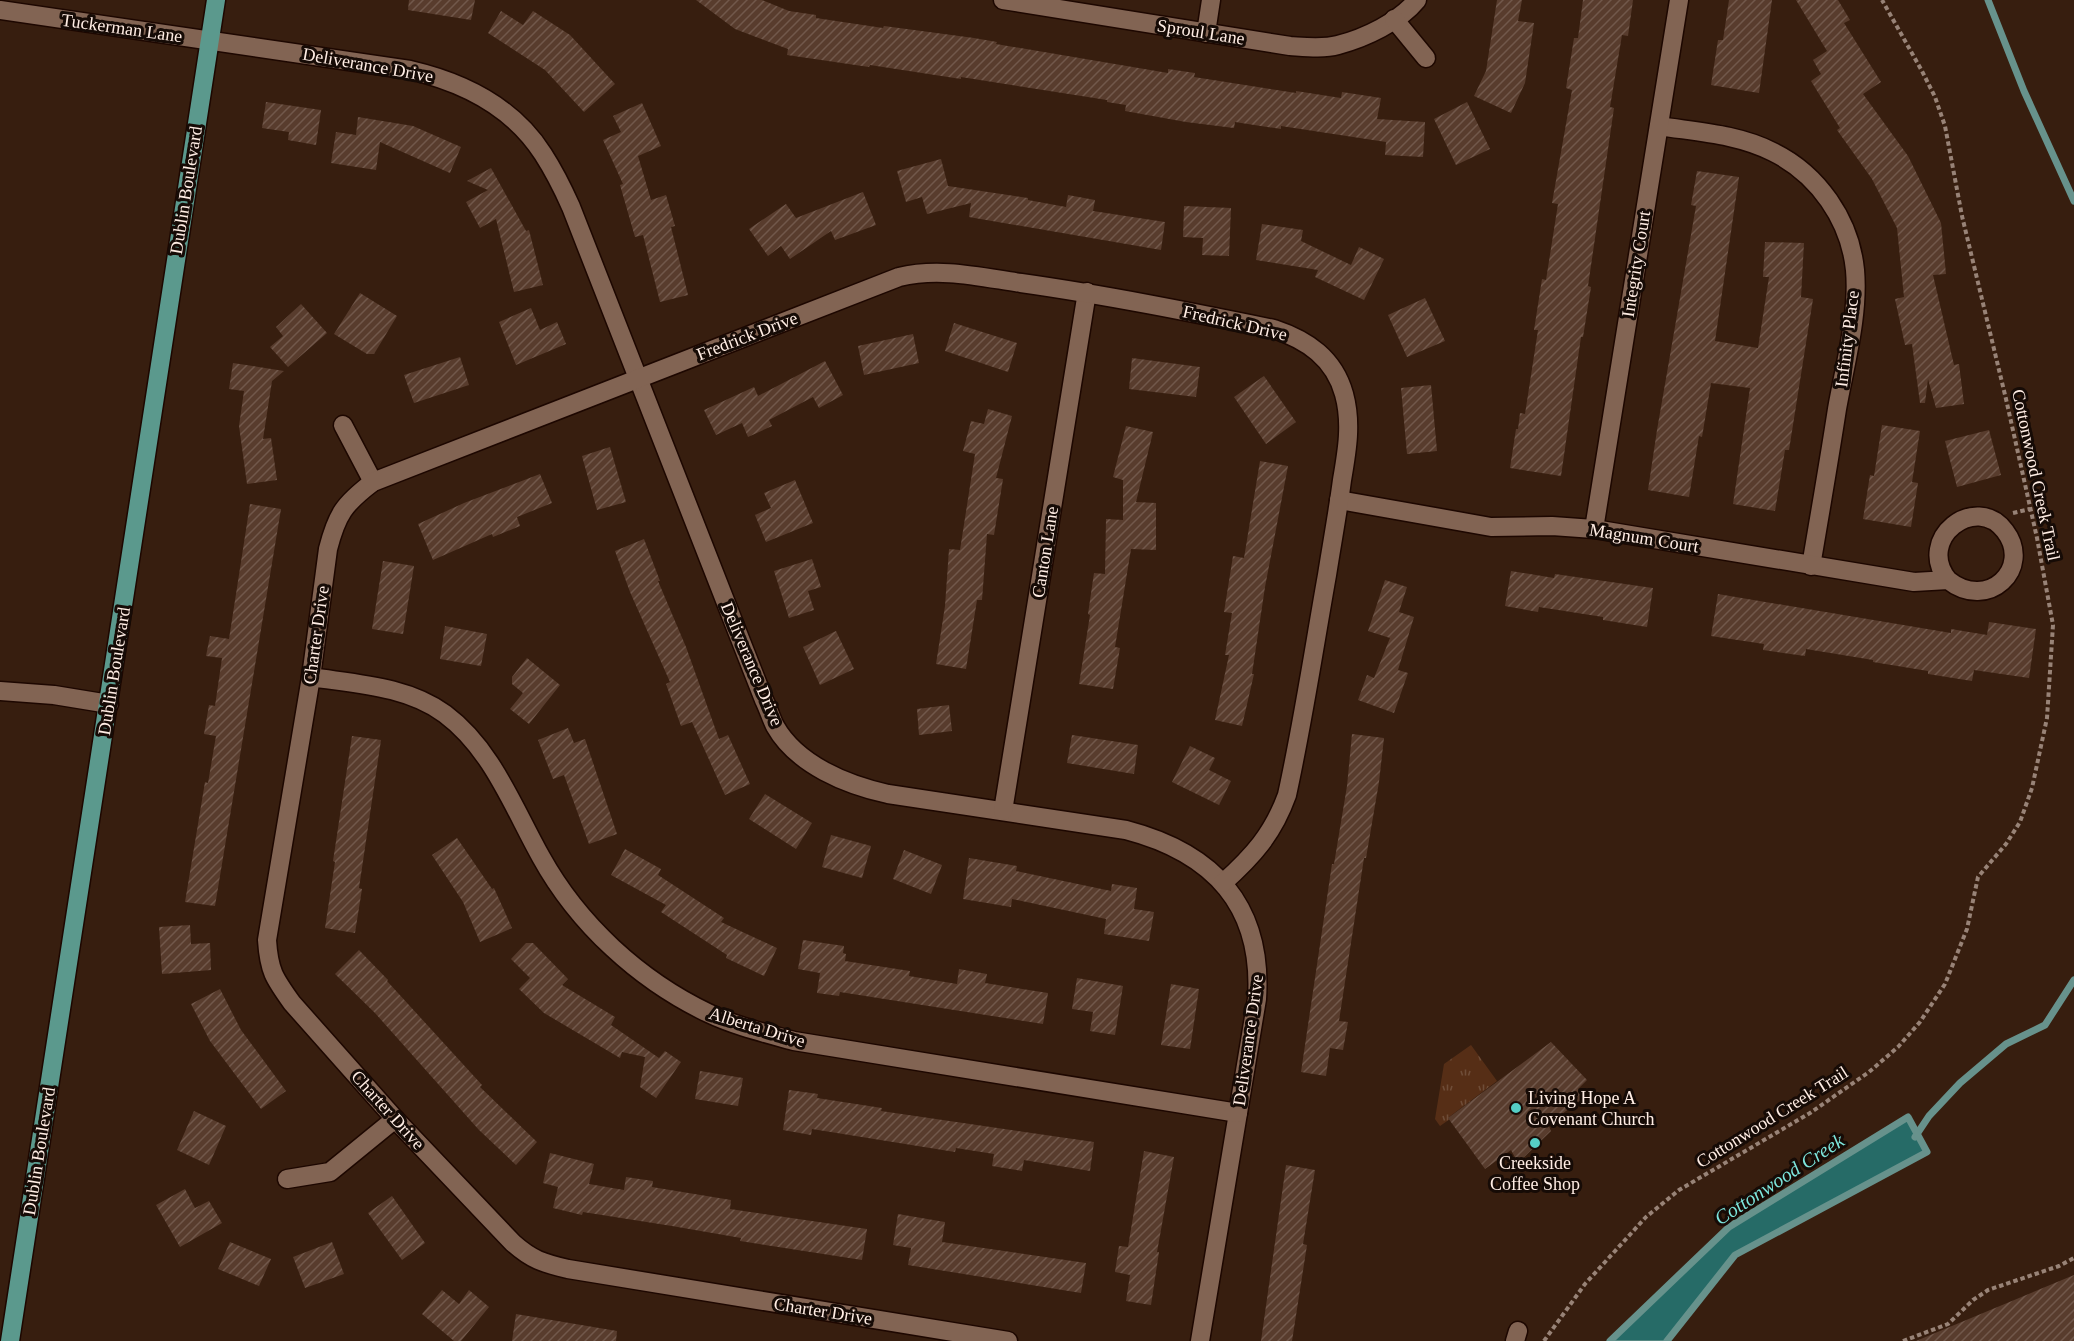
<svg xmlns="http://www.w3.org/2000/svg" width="2074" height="1341" viewBox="0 0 2074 1341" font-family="Georgia,serif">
	<defs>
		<pattern id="park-tufts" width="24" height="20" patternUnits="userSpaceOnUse" patternTransform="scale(1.5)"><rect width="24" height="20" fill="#562e16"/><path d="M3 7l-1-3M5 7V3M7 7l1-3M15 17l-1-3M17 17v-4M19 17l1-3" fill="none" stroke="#6f4d38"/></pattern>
		<pattern id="building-hatch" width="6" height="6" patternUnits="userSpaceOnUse" patternTransform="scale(1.5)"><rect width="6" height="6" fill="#583c2d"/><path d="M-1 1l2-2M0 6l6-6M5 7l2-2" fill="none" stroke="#71584b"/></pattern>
	</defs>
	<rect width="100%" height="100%" fill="#371e0f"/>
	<!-- park -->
	<path fill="url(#park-tufts)" d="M1471,1045L1497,1081L1449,1117L1450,1119L1440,1126L1435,1119L1444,1064Z"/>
	<!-- water -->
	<path fill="#266b67" stroke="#67928c" stroke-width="1.5" d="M1908,1117L1927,1152L1735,1255L1667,1341H1610L1729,1227Z"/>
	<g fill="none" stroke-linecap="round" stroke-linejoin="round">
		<!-- stream -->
		<g stroke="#67928c" stroke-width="7">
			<path d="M1988,0L2024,91L2074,201"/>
			<path d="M1915,1137L1929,1116L1960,1083L2006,1044L2045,1025L2074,980"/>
			<path d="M1610,1341L1729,1227L1908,1117L1927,1152L1735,1255L1667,1341"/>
		</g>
	</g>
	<!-- building -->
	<g fill="url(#building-hatch)">
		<path d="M409,0H475L471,20L408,10Z"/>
		<path d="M696,0H762L789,11L816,15V18L883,28L884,26L974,38L997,42L996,44L1168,73V69L1195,73L1194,77L1296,93V91L1341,98L1342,92L1381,98L1377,119L1425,122L1423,157L1385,155L1386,142L1281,126V129L1235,122L1234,128L1186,122L1125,111L1126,105L1107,102V100L961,77V79L870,65L869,67L787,55L788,49L735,29Z"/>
		<path d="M1497,0H1522L1518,21L1534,23L1525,83L1511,113L1474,96L1486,71Z"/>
		<path d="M1583,0H1633L1628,36L1622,35L1610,107L1614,108L1588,286L1591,287L1583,337H1581L1561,476L1510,468L1516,429H1518L1520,413L1525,414L1538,330H1534L1542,279L1546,280L1558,204L1552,203L1572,90L1566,88L1574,38H1578Z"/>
		<path d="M1729,0H1772L1759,93L1711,85L1718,40H1723Z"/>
		<path d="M1796,0H1838L1850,20L1844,23L1881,82L1863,94L1908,156L1941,223L1946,274L1933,275L1954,365L1959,364L1964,404L1936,408L1928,379L1925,403H1920L1912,344L1905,345L1895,299L1904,297L1897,228L1872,179L1837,130L1840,128L1811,81L1821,74L1813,60L1827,51Z"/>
		<path d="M501,11L523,25L533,11L570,35L615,84L584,112L545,70L488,33Z"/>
		<path d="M266,102L321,110L316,145L288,140L289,132L262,128Z"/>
		<path d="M1467,102L1490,149L1456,165L1434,119Z"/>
		<path d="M642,103L661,146L638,156L651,200L666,195L675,226L671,227L688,295L660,302L643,235L635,237L620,185L623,184L603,140L621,132L613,116Z"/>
		<path d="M358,117L413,126L461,147L450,173L380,142L376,170L331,163L336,132L356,135Z"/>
		<path d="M941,159L948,186L1028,198V200L1066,207L1068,195L1095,200L1093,211L1165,222L1161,250L969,217L971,203L927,214L922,197L906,202L897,171Z"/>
		<path d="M491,168L526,231L529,230L543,285L514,292L496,219L480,228L466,202L488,190L467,181Z"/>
		<path d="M1697,171L1739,177L1715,341L1758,348L1769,277H1763L1765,242L1804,243L1801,297L1813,299L1789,450H1785L1775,511L1733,504L1750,388L1711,383L1702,437L1699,436L1689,497L1648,490L1657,430L1696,206L1691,205Z"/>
		<path d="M863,192L876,225L835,240L831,231L790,259L781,246L768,256L749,229L786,204L796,218Z"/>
		<path d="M1184,206L1231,208L1229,256L1202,255L1203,238L1183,237Z"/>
		<path d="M1262,224L1303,230L1301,241L1351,265L1359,247L1384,259L1364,300L1315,277L1318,270L1256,260Z"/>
		<path d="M360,293L397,316L374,354H367L334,334Z"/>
		<path d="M1425,298L1445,341L1407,357L1388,315Z"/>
		<path d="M301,304L327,333L288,367L270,347L283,336L276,327Z"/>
		<path d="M531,308L540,330L557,322L566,344L516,365L499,322Z"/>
		<path d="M954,323L1017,343L1008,372L945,351Z"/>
		<path d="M913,334L919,363L864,375L858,346Z"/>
		<path d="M460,357L469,385L414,403L404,375Z"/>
		<path d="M1132,358L1200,367L1196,397L1129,389Z"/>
		<path d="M825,361L843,395L819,408L813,397L769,420L772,426L748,437L742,423L716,435L704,410L754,387L758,396Z"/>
		<path d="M233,363L284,371L272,381L263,439L271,438L277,480L247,484L239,426L244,391L229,389Z"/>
		<path d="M1264,376L1296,422L1266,444L1234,397Z"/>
		<path d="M1431,385L1437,451L1407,454L1401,388Z"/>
		<path d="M988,409L1012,416L996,478L1003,479L994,535L987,534L982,600H977L966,669L936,664L945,606L949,549L960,550L975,454L963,451L971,421L984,424Z"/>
		<path d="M1882,425L1920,431L1912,482L1918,483L1911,527L1863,519L1870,475L1874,476Z"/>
		<path d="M1126,426L1153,432L1136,502L1156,503V550L1131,549L1115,647L1120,648L1113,689L1079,684L1090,615L1088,614L1094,573L1105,574L1106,519L1123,520V480L1113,477Z"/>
		<path d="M1989,430L2001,475L1957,487L1945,441Z"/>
		<path d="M610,447L626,502L597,510L582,456Z"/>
		<path d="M1260,461L1288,466L1265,587L1252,674H1254L1242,726L1215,720L1229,655H1225L1232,613L1224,612L1233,556L1244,558Z"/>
		<path d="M540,474L552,503L517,517L520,526L493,537L492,534L433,560L418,524L464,503Z"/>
		<path d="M795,480L813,523L766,542L755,515L771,508L764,493Z"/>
		<path d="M250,504L281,509L215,906L185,902L205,782L208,783L216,736L204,734L209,705L215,706L222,658L206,656L210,636L229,639Z"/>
		<path d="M644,539L660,581H658L686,647L719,739L728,735L750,784L725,795L692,722L681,726L666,684L670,682L630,592L615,551Z"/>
		<path d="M812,559L821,587L808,591L814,610L789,618L774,571Z"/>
		<path d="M383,561L414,566L403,634L372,629Z"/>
		<path d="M1511,571L1554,578L1555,574L1653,588L1647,627L1603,620V617L1539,607L1538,612L1505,606Z"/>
		<path d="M1385,580L1407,587L1399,612L1414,617L1398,670L1408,673L1394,713L1358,700L1367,675L1374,678L1390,638L1368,631Z"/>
		<path d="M1718,594L1951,633V629L1987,635L1989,622L2036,629L2029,678L1974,670L1972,681L1928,674V671L1873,662V660L1806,649L1805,656L1763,650L1764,644L1711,636Z"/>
		<path d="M445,626L487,634L481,666L440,659Z"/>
		<path d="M836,631L854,669L820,685L803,647Z"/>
		<path d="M527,658L560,685L529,724L510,709L523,693L512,684V677Z"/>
		<path d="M949,705L952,731L919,735L917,709Z"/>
		<path d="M568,728L574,743L585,739L617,834L589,844L564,775L553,779L538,740Z"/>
		<path d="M1352,734L1384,738L1379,782L1366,858H1364L1339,1021L1348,1022L1343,1050L1330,1048L1326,1076L1301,1072L1332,864H1334L1347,786Z"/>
		<path d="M1072,735L1138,745L1134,774L1067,763Z"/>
		<path d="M352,736L381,740L359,888L362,889L355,933L325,928L335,862L333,861Z"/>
		<path d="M1190,746L1215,758L1209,770L1231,781L1219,805L1172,782Z"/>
		<path d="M765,794L812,823L796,849L749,819Z"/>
		<path d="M831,835L871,846L862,878L822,867Z"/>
		<path d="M457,838L492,889L494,888L512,928L480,942L463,902L432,855Z"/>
		<path d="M625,849L661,869L658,875L724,918L721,922L777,948L764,976L726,958L727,955L661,912L666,905L611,875Z"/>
		<path d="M904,850L942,865L931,894L893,879Z"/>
		<path d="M969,858L1017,866L1016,871L1111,891L1112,884L1137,888L1134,909L1154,912L1149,941L1104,934L1106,919L1012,899L1011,907L963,899Z"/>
		<path d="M190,925L191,944L210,943L211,970L162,974L159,927Z"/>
		<path d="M803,940L844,946L843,953L846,954L845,961L910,971L909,976L957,984L959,969L987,974L985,983L1048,993L1043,1024L840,992L839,996L817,993L820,973L798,969Z"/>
		<path d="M526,943H533L568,979L562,985L615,1017L611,1025L659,1058L665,1051L681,1062L656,1098L640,1087L645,1057L622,1052L620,1058L544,1013L519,989L530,978L511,959Z"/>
		<path d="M359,950L388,980L387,981L482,1085L480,1087L537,1142L516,1165L479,1130L375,1013L335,974Z"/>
		<path d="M1077,978L1123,986L1115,1035L1090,1031L1093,1012L1072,1009Z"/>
		<path d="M1171,984L1199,989L1190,1049L1161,1045Z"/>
		<path d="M220,989L241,1030L286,1091L261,1109L210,1041L191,1004Z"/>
		<path d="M1551,1042L1587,1080L1578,1089L1584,1098L1548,1124L1551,1131L1518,1163L1511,1150L1485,1169L1448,1118Z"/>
		<path d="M700,1071L743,1078L738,1106L695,1099Z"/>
		<path d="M789,1090L818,1094L817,1098L882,1108L881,1111L1094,1142L1090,1171L1024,1160L1022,1171L992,1166L994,1154L956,1148L955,1152L812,1129L811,1135L783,1130Z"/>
		<path d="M194,1111L226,1126L209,1165L177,1150Z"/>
		<path d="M1144,1151L1174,1157L1157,1252H1159L1151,1305L1126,1301L1130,1275L1115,1272L1119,1246L1128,1247Z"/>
		<path d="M550,1153L594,1164L589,1184L624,1190L626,1177L653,1181L652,1187L731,1200L730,1209L867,1229L862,1260L740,1241L741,1238L672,1226L583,1212L582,1215L553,1208L558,1187L543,1183Z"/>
		<path d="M1286,1165L1315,1170L1303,1244L1307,1245L1292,1341H1261Z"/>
		<path d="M185,1189L195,1208L209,1201L222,1223L180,1247L156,1205Z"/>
		<path d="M392,1196L425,1243L402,1260L368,1213Z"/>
		<path d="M898,1214L945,1222L942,1242L1086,1263L1081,1293L908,1265L911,1248L893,1245Z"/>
		<path d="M230,1242L271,1259L259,1286L218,1269Z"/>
		<path d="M332,1242L344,1274L305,1288L293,1257Z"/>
		<path d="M2074,1275V1341H1916Z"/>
		<path d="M442,1290L459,1304L469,1290L489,1307L461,1341H454L422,1314Z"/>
		<path d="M516,1314L617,1331L616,1341H512Z"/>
	</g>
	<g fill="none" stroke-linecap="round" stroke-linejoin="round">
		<!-- minor casing -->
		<g stroke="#1d0700" stroke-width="21">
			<g id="minor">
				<path d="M1003,0L1290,46C1306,47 1323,49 1338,45C1365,38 1399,22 1417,0"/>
				<path d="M0,10L410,70C462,82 513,107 543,154C554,171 563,189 571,207L764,700C768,708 771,718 775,726C797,765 847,785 888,794L1126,830C1214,853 1263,906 1257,999L1200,1341"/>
				<path d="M1394,19L1426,58"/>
				<path d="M1206,33L1211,0"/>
				<path d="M1659,126C1697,132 1738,134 1773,152C1818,174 1850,220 1855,270C1859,315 1845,364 1837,409C1829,461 1820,513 1811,566"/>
				<path d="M343,425L373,482"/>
				<path d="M1339,500L1491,527L1552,526L1594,529L1914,582L1948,580C1915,539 1976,492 2005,531C2033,568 1988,612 1948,580"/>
				<path d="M1594,529L1679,0"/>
				<path d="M311,677C356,684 407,686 445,714C492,749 513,807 541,857C578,924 639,980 708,1013C735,1026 765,1033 794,1041L1238,1113"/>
				<path d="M0,691L54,695L109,704"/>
				<path d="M1003,811L1087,292"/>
				<path d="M287,1179L330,1172L395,1119"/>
				<path d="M1008,1341L568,1269C543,1263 532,1260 513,1243L395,1119L292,1003C274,978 269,971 267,940L311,677L328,549C337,514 344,504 373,482L899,277C940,267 980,277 1021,283C1106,295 1190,312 1274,329C1307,340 1334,358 1344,394C1352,423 1347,451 1342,480C1338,511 1332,543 1327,575C1314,648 1303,722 1287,795C1273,834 1253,856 1223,883"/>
				<path d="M1515,1341L1518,1331"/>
			</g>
		</g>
		<!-- major casing -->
		<g stroke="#1d0700" stroke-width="21">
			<path id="major" d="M10,1341L216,0"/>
		</g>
		<!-- path -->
		<g stroke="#988377" stroke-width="4" stroke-dasharray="4.5 3" stroke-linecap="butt">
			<path d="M2013,513L2030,509"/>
			<path d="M1544,1341L1585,1284L1646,1217L1679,1190L1810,1113L1869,1072L1898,1047L1920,1022L1945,984L1967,929L1978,877L2006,844L2020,822L2032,788L2047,718L2053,625L2037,538L2006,399L1962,216L1945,126L1935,97L1922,71L1882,0"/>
			<path d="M1903,1341L1948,1324L1973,1300L1988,1290L2059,1266L2074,1258"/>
		</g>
		<!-- minor -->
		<use href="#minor" stroke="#826453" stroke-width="18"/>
		<!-- major -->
		<use href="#major" stroke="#5b998d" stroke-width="18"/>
	</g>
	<!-- markers -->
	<g fill="#55cec5" stroke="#160b06" stroke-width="2">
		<circle cx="1516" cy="1108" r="6"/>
		<circle cx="1535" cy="1143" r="6"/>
	</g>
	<g text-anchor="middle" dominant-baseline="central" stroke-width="6" stroke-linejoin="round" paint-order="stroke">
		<!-- street labels -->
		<g font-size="18" fill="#ffede4" stroke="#160b06">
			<text transform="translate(122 28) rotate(8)">Tuckerman Lane</text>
			<text transform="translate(1201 32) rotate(9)">Sproul Lane</text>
			<text transform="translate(368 65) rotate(10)">Deliverance Drive</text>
			<text transform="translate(186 190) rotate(-81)">Dublin Boulevard</text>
			<text transform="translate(1636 264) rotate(-81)">Integrity Court</text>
			<text transform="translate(1235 323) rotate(13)">Fredrick Drive</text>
			<text transform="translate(747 336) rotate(-21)">Fredrick Drive</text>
			<text transform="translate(1847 339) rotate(-83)">Infinity Place</text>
			<text transform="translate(2036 475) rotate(78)">Cottonwood Creek Trail</text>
			<text transform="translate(1644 538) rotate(9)">Magnum Court</text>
			<text transform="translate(1045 552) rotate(-81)">Canton Lane</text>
			<text transform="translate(316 635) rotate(-82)">Charter Drive</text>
			<text transform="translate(752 664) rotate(67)">Deliverance Drive</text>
			<text transform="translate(114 671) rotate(-81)">Dublin Boulevard</text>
			<text transform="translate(757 1027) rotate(17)">Alberta Drive</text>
			<text transform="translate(1248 1040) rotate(-82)">Deliverance Drive</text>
			<text transform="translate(388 1110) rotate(48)">Charter Drive</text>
			<text transform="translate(1772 1117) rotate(-32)">Cottonwood Creek Trail</text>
			<text transform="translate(39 1151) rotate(-81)">Dublin Boulevard</text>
			<text transform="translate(823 1311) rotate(9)">Charter Drive</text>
		</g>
		<!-- poi labels -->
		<g font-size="18" fill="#ffede4" stroke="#160b06" text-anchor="start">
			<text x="1528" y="1098">Living Hope A<tspan x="1528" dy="21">Covenant Church</tspan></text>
			<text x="1535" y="1163" text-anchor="middle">Creekside<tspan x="1535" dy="21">Coffee Shop</tspan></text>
		</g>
		<!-- water labels -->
		<g font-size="20" font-style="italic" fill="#7de6dd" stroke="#160b06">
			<text transform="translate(1779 1179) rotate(-33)">Cottonwood Creek</text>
		</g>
	</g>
</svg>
